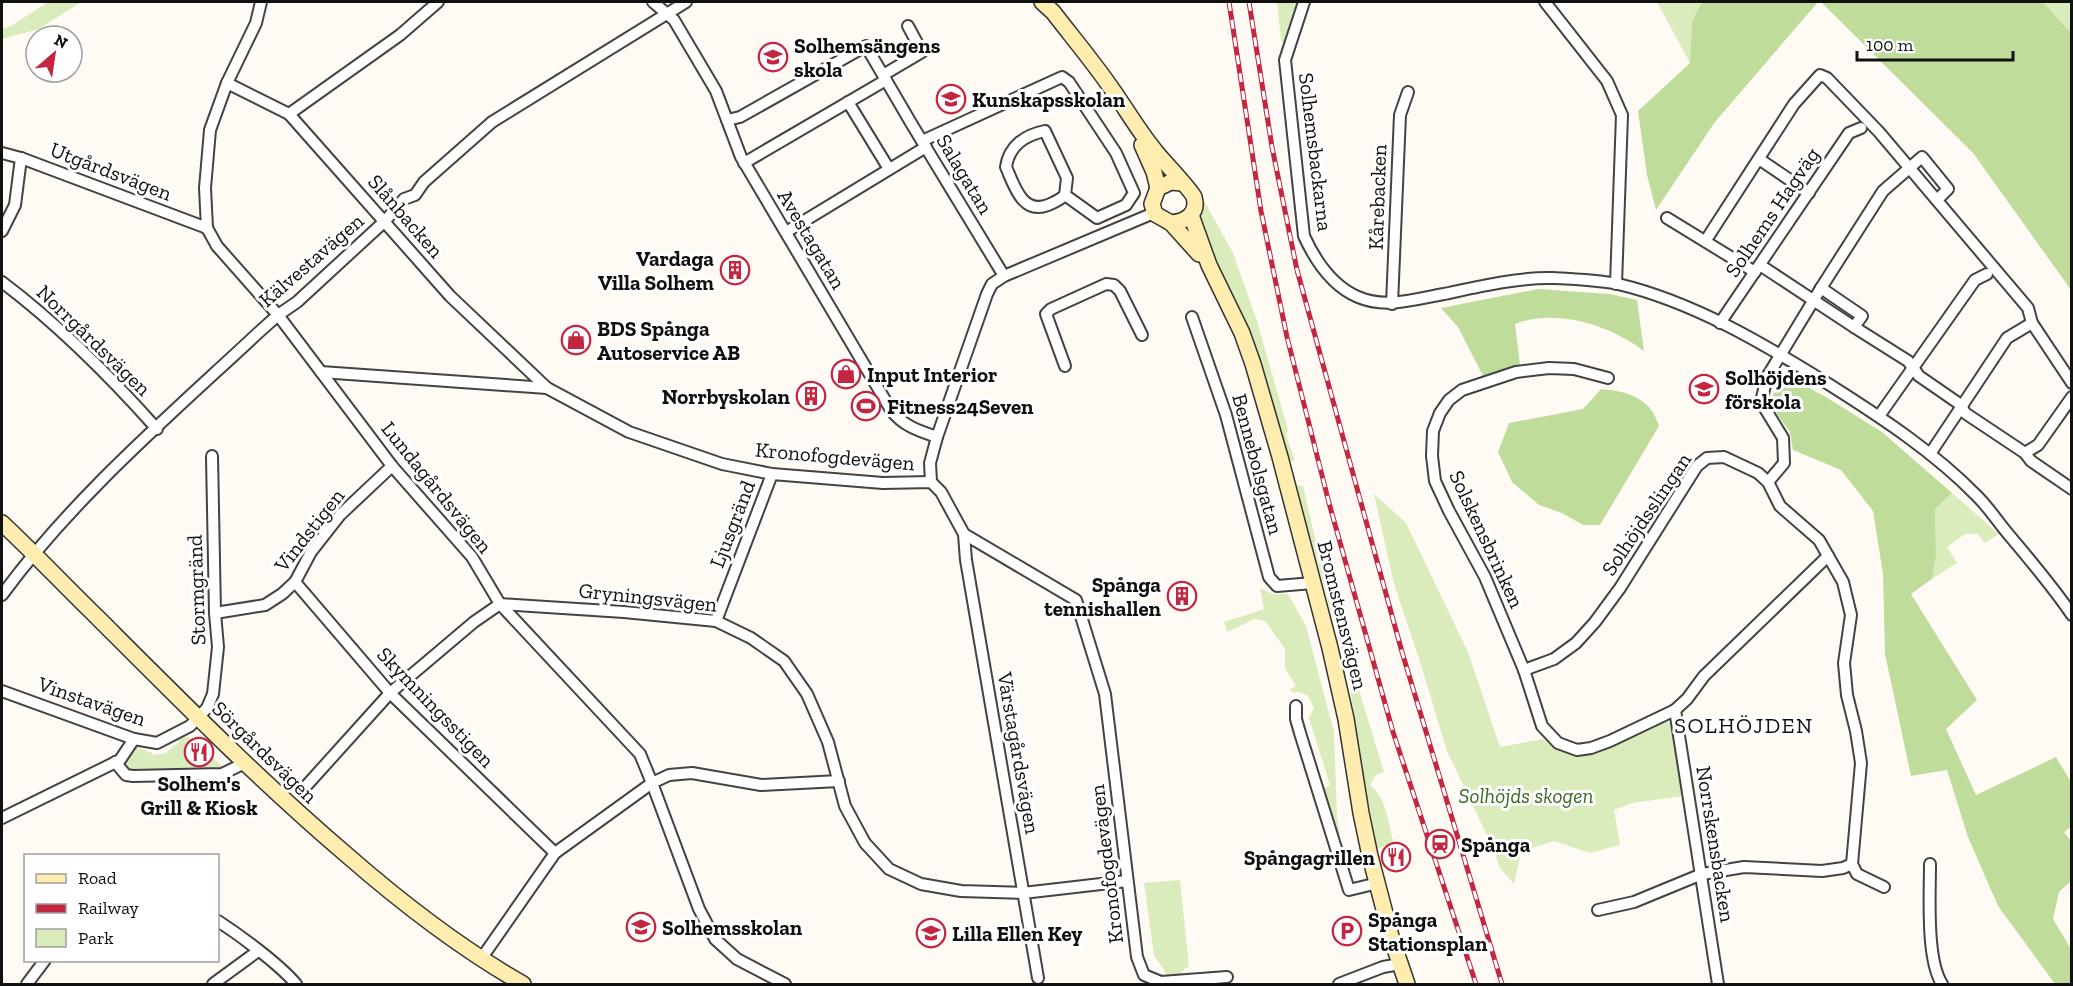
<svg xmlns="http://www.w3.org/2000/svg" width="2073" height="986" viewBox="0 0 2073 986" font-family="'Zilla Slab',serif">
	<rect width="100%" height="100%" fill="#fffbf4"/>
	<!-- green -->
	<g fill="#daebbc">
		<path d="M48,2H81L39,29L2,39V29L11,26Z"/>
		<path d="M1277,2H1299L1284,45L1281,40Z"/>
		<path d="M1657,2H1702L1692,21L1690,63Z"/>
		<path d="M2043,2H2071V29L2068,30Z"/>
		<path d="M1199,192L1233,253L1257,321L1288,430L1286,435L1295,461H1289L1258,354L1197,220Z"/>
		<path d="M1296,485L1303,486L1323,572L1384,772L1376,775L1370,785C1387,799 1389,825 1394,845L1377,848L1369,804L1364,800L1360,757L1348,673Z"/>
		<path d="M1952,493L1999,534L1985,543L1978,534H1965L1947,547L1957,563L1932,579L1936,556L1935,509Z"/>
		<path d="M1374,494L1406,523L1468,652L1500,747L1543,739L1562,752L1594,753L1666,722L1673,725L1684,796L1632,803L1614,810L1620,845L1590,853L1554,841L1521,852L1514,884L1500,868L1493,848L1447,751L1421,665L1394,584Z"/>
		<path d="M1260,588L1273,594H1288L1306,626L1334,732L1337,816L1340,834L1337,835L1322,789L1330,785L1309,718L1314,708L1307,695L1298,692L1293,693L1290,689L1296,686L1285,668V649L1265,621L1255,619L1227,632L1224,622L1264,609Z"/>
		<path d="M181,737H188L194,743L189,748L191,758L207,759L211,755L222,767L133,772L128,768L126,764L136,747L152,753L153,755L166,753L179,742L177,739Z"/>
		<path d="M1180,880L1189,967L1185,968L1179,977L1169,978L1154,955L1144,883Z"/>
	</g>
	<!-- forest -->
	<g fill="#c0dc9b">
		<path d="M1702,2H1818L1715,122L1656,210L1647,175L1638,111L1690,63L1692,21Z"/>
		<path d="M1821,2H2043L2068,30L2071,29V290L1973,153Z"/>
		<path d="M1538,289L1609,294L1637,300L1644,351C1609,325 1557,308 1515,324L1520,365L1483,376L1458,327L1441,308Z"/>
		<path d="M1783,374L1826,397L1882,432L1952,493L1935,509L1936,556L1932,579L1911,594L1977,700L1946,729L1976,795L2056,757L2071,782V827L2064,832L2071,841V881L2059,892L2053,919L2071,949V984H2055L1998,906L1968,837L1947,770L1911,776L1885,654L1883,574L1873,511L1841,470L1793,450L1790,432L1778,416L1771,400Z"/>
		<path d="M1601,389C1627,391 1651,398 1659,426L1600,525H1583L1562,513L1539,505L1512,482L1498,452L1509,423L1583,409Z"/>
	</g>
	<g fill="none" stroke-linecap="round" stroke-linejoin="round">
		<!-- street casing -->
		<g stroke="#434343" stroke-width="14">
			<g id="street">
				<path d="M261,2L256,23L227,83L210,130L205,188L207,228L217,246L278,315L392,466L472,557L500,604L640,754L652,783L699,909L715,939L737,959L785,984"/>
				<path d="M653,2L674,20L716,91L741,157L891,410C903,426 919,431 937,437"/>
				<path d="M1304,2L1285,60L1304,236C1315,260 1332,286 1358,297C1386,309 1415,299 1444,294C1477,287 1520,277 1553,278C1574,279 1598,280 1618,284C1694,302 1764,344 1830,385C1882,418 1934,452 1977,496C1989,508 1998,522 2009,535C2031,561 2053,587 2072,615"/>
				<path d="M1545,2L1607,81L1622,115L1616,284"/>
				<path d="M883,75L922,52L908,26"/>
				<path d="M227,83L289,114L450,296L547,388"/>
				<path d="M848,102L889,169"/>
				<path d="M289,114L400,35L438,2"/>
				<path d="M727,120L740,117L866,46L911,123L1004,276"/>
				<path d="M922,141L1062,77L1069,82L1116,153L1134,193L1126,205L1097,218L1065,195L1067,178L1045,131C1025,135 1009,146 1006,167C1014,185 1022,215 1048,205C1055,202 1060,200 1065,195"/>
				<path d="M2,153L21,158L207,228"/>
				<path d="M1759,159L1809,193"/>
				<path d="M744,163L886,80"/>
				<path d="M1667,218L1755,272"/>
				<path d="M2,231L15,205L21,158"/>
				<path d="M786,232L926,147"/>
				<path d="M1706,240L1794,104L1820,75L1827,78L1879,132L2028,308L2032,323L2072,383"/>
				<path d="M1760,265L1854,327"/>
				<path d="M2,282C59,325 109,375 157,429"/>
				<path d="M1821,288L1883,191L1922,157L1948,189L1937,200"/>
				<path d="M1392,304L1400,115L1408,92"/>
				<path d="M1192,317L1226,415L1269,577L1277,586L1313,583"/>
				<path d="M1720,323L1849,133L1861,128"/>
				<path d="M1065,366L1046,314L1051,309L1106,284L1114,285L1120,291L1142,335"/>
				<path d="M321,372L547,388L629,432L722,464L772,474L883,483L931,482L941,492L964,534L1076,600L1105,694L1137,957L1144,975L1161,982L1227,977"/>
				<path d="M1608,378L1574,369L1549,368L1516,372L1462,390L1449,400L1440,413L1433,431L1432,456L1435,481L1449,511L1485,577L1524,670L1542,726L1558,743L1577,750L1591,748L1610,741L1675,710"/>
				<path d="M1879,416L1975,280L1987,274"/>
				<path d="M2025,453L2038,445L2072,397"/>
				<path d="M1930,454L2007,338L2032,323"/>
				<path d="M931,482L930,463L937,437L987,294L992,284L1004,276L1149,215L1155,214"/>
				<path d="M1768,482L1784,463L1783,438L1761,402L1767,377L1821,288L1862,316L1854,327L1908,361L1919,376L1961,405L1965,413L2025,453L2031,461L2072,489"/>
				<path d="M964,534L966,560L1038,978"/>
				<path d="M295,582L390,693L555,853"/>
				<path d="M2,595C74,497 169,416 258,333L278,315L297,302L385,221L404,199L415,195L424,182L492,122L686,2"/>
				<path d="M215,613L265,605L282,594L295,582L311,552L340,515L392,466"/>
				<path d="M716,621L772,474"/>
				<path d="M1524,670L1554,659L1576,643L1595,622L1620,588L1697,466L1707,458L1724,457L1758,473L1768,482L1780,506L1819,540L1843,582L1851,615L1844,663L1847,695L1856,731L1861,763L1852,864L1857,874L1884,887"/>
				<path d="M2,691L134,739L157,743L190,726L207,708L213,694L218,647L215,613L212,456"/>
				<path d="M1296,706V719L1300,733L1349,890L1378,883"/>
				<path d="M115,762L126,775L133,776L222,774L245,763"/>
				<path d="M307,785L390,693L474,622L500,604L624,612L716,621L751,638L784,661L807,694L828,742L845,806L865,843L889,869L921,884L961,891L1023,893L1127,881"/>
				<path d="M2,818L120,760L134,739"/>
				<path d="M1930,864C1930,895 1926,959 1942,984"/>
				<path d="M1598,910L1634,902L1702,874L1744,867L1822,871L1843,868L1852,864"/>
				<path d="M218,921C241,936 279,964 296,984"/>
				<path d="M481,959L555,853L652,783L669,775L692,773L761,785L839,781"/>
				<path d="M27,984L45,960"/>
				<path d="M213,984L258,951"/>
				<path d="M1339,984L1383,967L1400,964"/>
				<path d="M1718,984L1675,710L1687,699L1704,676L1828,556"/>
			</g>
		</g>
		<!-- secondary casing -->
		<g stroke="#323232" stroke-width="18">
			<g id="secondary">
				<path d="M1042,2L1053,12C1073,38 1095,64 1114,92C1128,112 1140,133 1156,152C1163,161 1192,191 1194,197C1199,214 1185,222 1171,223"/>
				<path d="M1142,145L1154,172L1158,188"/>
				<path d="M1182,183L1171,182L1158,188L1152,204L1155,214L1171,223L1199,254"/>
				<path d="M1191,215L1209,265L1242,333L1253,364L1280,457L1330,648L1346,719L1361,813L1370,856L1392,940L1407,984"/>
				<path d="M2,523C35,554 66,587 99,619C180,700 260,781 348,856C403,904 460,948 523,984"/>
			</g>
		</g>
		<!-- street -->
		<use href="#street" stroke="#fff" stroke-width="10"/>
		<!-- secondary -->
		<use href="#secondary" stroke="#ffecaf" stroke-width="15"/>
		<!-- rail casing -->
		<g stroke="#c32640" stroke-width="5">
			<g id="rail">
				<path d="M1229,2L1261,211L1287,337L1329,503L1393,732L1476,984"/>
				<path d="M1249,2L1272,147L1297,270L1402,652L1502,984"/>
			</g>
		</g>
		<!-- rail -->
		<use href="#rail" stroke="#fff" stroke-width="3" stroke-dasharray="9" stroke-linecap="butt"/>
	</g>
	<!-- icons -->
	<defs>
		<g id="school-ring" transform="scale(1.5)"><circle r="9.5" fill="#fff" stroke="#c32640" stroke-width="1.5"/><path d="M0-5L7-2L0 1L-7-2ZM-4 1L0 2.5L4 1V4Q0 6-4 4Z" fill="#c32640"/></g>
		<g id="building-ring" transform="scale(1.5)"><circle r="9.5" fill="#fff" stroke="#c32640" stroke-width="1.5"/><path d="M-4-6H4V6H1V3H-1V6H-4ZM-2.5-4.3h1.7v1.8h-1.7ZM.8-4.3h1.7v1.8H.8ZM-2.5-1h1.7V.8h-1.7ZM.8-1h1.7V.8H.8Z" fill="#c32640"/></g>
		<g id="shop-ring" transform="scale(1.5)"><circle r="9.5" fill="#fff" stroke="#c32640" stroke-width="1.5"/><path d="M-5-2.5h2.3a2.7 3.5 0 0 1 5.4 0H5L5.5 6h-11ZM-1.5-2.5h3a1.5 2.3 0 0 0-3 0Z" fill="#c32640"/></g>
		<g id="stadium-ring" transform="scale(1.5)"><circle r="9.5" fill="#fff" stroke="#c32640" stroke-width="1.5"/><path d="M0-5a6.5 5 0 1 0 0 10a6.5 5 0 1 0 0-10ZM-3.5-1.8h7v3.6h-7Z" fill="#c32640"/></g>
		<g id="restaurant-ring" transform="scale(1.5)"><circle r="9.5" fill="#fff" stroke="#c32640" stroke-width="1.5"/><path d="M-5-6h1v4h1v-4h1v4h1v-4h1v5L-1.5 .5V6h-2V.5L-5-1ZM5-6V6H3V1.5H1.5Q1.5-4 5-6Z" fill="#c32640"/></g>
		<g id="station-ring" transform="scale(1.5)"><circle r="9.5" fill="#fff" stroke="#c32640" stroke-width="1.5"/><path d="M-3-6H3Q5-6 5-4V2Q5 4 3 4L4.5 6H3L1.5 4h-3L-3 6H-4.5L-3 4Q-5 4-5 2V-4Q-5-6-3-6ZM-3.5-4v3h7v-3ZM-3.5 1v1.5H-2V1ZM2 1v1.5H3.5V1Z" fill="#c32640"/></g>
		<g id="parking-ring" transform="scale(1.5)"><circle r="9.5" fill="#fff" stroke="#c32640" stroke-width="1.5"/><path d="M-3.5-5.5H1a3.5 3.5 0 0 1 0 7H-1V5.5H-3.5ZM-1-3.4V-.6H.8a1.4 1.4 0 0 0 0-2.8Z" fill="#c32640"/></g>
	</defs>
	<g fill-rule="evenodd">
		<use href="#school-ring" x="773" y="57"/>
		<use href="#school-ring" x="951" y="99"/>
		<use href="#building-ring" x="735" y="270"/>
		<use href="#shop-ring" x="576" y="340"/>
		<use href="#shop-ring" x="846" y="374"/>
		<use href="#school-ring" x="1704" y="389"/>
		<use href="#building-ring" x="811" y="396"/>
		<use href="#stadium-ring" x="866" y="406"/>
		<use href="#building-ring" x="1182" y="596"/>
		<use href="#restaurant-ring" x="199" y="752"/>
		<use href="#station-ring" x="1440" y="844"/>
		<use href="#restaurant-ring" x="1396" y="857"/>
		<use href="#school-ring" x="641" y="927"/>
		<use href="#parking-ring" x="1347" y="931"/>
		<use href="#school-ring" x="931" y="933"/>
	</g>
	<g text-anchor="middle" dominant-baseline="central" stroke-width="6" stroke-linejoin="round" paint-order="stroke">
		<!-- poi labels -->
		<g font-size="21" font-weight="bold" fill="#101010" stroke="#fff" text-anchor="start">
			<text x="794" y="45">Solhemsängens<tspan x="794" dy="24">skola</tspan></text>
			<text x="972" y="99">Kunskapsskolan</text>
			<text x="714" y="258" text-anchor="end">Vardaga<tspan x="714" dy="24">Villa Solhem</tspan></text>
			<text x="597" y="328">BDS Spånga<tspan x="597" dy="24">Autoservice AB</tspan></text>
			<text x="867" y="374">Input Interior</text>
			<text x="1725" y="377">Solhöjdens<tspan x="1725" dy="24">förskola</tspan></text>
			<text x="790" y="396" text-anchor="end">Norrbyskolan</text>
			<text x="887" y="406">Fitness24Seven</text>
			<text x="1161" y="584" text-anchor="end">Spånga<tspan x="1161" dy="24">tennishallen</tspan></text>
			<text x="199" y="783" text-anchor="middle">Solhem's<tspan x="199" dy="24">Grill &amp; Kiosk</tspan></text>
			<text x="1461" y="844">Spånga</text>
			<text x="1375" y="857" text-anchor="end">Spångagrillen</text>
			<text x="1368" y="919">Spånga<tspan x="1368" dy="24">Stationsplan</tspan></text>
			<text x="662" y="927">Solhemsskolan</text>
			<text x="952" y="933">Lilla Ellen Key</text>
		</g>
		<!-- street labels -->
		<g font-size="21" fill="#101010" stroke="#fff">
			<text transform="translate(1316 152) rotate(83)">Solhemsbackarna</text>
			<text transform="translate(111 171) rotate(21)">Utgårdsvägen</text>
			<text transform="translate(965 174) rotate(59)">Salagatan</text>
			<text transform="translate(1377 197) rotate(-88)">Kårebacken</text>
			<text transform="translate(1772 212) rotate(-56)">Solhems Hagväg</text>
			<text transform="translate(406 216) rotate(49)">Slånbacken</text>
			<text transform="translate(812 239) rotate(59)">Avestagatan</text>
			<text transform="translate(311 260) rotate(-41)">Kälvestavägen</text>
			<text transform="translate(94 340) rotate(44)">Norrgårdsvägen</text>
			<text transform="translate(835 456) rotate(5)">Kronofogdevägen</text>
			<text transform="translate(1258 464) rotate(75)">Bennebolsgatan</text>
			<text transform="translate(437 487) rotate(51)">Lundagårdsvägen</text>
			<text transform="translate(1646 514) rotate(-56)">Solhöjdsslingan</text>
			<text transform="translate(732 524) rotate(-69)">Ljusgränd</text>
			<text transform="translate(309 530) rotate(-52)">Vindstigen</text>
			<text transform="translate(1487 539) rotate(65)">Solskensbrinken</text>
			<text transform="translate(196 590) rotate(-92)">Stormgränd</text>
			<text transform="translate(648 597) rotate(6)">Gryningsvägen</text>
			<text transform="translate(1343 615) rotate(76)">Bromstensvägen</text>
			<text transform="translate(92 701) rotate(19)">Vinstavägen</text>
			<text transform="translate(436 707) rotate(46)">Skymningsstigen</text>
			<text transform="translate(265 752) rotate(44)">Sörgårdsvägen</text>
			<text transform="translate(1019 753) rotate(80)">Värstagårdsvägen</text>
			<text transform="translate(1716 844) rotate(81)">Norrskensbacken</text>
			<text transform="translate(1106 864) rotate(-97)">Kronofogdevägen</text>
		</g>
		<!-- park labels -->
		<g font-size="21" font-style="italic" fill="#376a1f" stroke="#fff">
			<text x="1526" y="795">Solhöjds skogen</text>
		</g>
		<!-- neighbourhood labels -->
		<g font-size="22" letter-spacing="1.5" fill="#101010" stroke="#fff">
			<text x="1744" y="725">SOLHÖJDEN</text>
		</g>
	</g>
	<!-- border -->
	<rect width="2073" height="986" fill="none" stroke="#101010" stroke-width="6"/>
	<!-- legend -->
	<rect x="24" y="854" width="195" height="108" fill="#ffffff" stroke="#9f9f9f" stroke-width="1.5"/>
	<rect x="36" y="874" width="30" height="9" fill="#ffecaf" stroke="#9f9f9f" stroke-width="1.5"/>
	<text x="78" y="884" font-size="18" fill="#101010">Road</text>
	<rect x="36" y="904" width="30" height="9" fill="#c32640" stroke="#9f9f9f" stroke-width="1.5"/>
	<text x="78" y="914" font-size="18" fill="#101010">Railway</text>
	<rect x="36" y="929" width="30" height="18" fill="#daebbc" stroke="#9f9f9f" stroke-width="1.5"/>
	<text x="78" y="944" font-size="18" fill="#101010">Park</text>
	<!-- north arrow -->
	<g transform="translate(54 54) rotate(29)"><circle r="28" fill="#ffffff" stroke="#9f9f9f" stroke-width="1.5"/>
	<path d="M0-4.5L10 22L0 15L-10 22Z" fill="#c32640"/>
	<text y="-9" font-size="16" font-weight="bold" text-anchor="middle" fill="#101010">N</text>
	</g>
	<!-- scale -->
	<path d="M1857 51v9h156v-9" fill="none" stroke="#101010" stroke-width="3"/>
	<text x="1866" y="51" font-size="18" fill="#101010" stroke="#ffffff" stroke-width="4.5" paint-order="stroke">100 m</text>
</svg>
